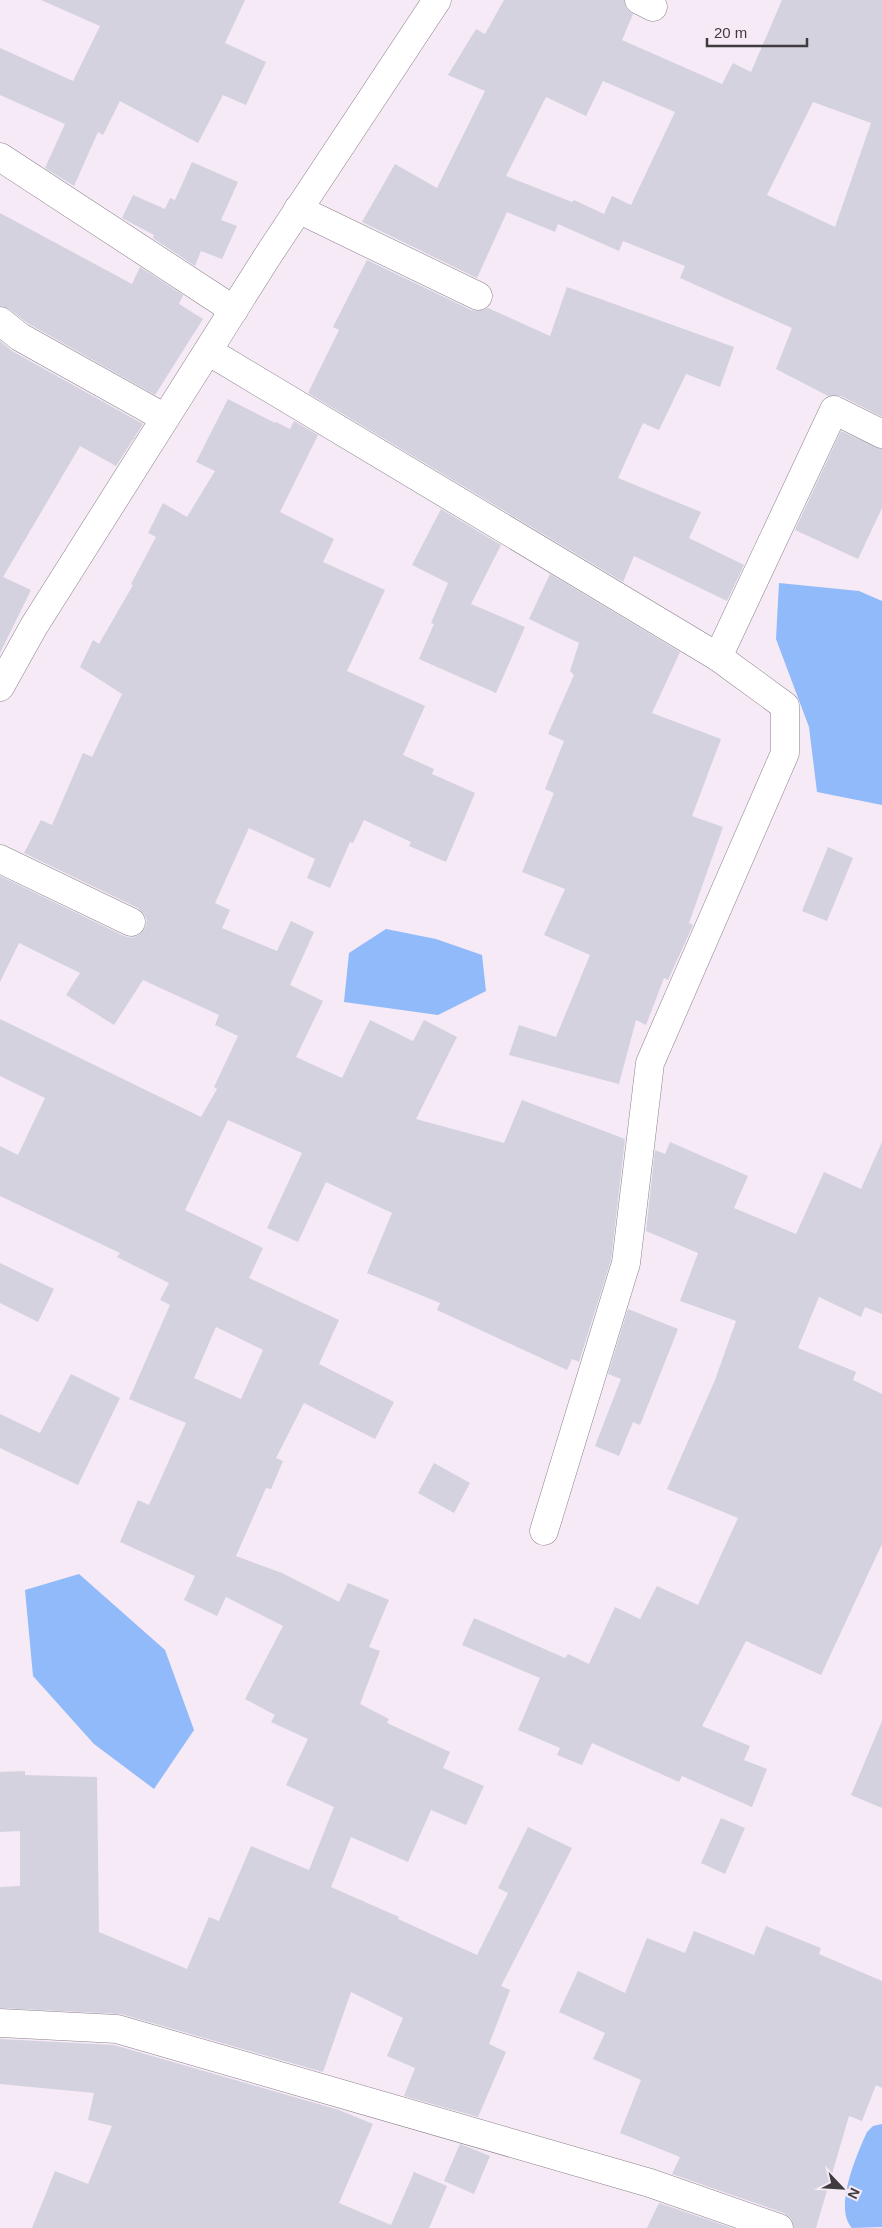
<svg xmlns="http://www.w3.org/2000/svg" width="882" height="2228" viewBox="0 0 882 2228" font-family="Arial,sans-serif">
	<rect width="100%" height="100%" fill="#f5eaf5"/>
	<!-- water -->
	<g fill="#91bafb">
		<path d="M779,583L859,591L882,601V805L817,792L809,727L776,639Z"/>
		<path d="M386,929L436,939L482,955L486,991L438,1015L344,1002L349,953Z"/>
		<path d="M79,1574L165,1650L194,1730L154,1789L94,1744L33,1676L25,1590Z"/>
		<path d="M882,2124V2227L852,2228C833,2208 857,2154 867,2132L873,2126Z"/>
	</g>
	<!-- building -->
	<g fill="#d4d2df" fill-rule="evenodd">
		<path d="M41,0H245L225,43L266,62L246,105L223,95L198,143L120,101L103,135L98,132L74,186L45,168L65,124L0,95V48L73,81L100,26Z"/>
		<path d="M504,0H624L626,8L633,14L622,40L722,84L733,63L751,72L782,0H882V417L841,396H828L776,369L792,328L680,278L685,266L623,241L619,251L558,224L555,232L507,212L477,278L362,222L395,164L437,188L485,91L448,75L476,29L485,34ZM603,81L675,112L631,205L612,196L604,214L574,200L572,202L506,176L546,97L586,116ZM813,102L871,123L835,227L767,195Z"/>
		<path d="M192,162L238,182L221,220L237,226L222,259L201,251L195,266L153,238L154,235L122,218L133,195L165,209L170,198L175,200Z"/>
		<path d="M0,213L132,284L140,267L183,295L179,304L203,319L155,395L29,324L9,309L0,306Z"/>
		<path d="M367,260L471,310L480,311L488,308L550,336L567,287L734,347L720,387L686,374L659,430L643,423L618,478L701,512L689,538L744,565L727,601L634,556L623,582L308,393L339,330L333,327Z"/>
		<path d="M0,341L12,351L143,424L116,466L80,446L3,577L31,590L0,653Z"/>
		<path d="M228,399L275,423L276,422L290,429L294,421L318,435L280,512L334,539L323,562L385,590L347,671L425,706L403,755L434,769L432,774L475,793L446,862L409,846L411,842L364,820L353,843L350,842L330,888L307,878L315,859L249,828L215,903L230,910L222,928L277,951L291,921L314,932L290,985L323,1001L296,1057L342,1078L370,1020L413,1041L424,1020L457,1037L416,1119L504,1143L522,1100L625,1139L611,1260L579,1362L572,1359L567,1370L437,1310L440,1303L367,1273L392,1213L326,1182L298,1242L267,1228L302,1153L228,1120L185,1210L263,1248L249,1278L339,1320L319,1364L394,1402L375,1439L304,1403L276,1458L283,1461L271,1489L266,1488L236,1556L282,1573L339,1602L348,1583L389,1600L369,1647L380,1651L360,1704L389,1719L387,1723L450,1752L443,1768L484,1786L466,1825L431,1810L408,1862L351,1837L331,1887L399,1917L398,1919L477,1955L508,1893L498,1888L528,1827L572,1848L501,1986L510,1990L489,2044L506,2052L478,2117L404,2096L415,2068L387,2056L403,2018L351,1992L323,2072L121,2014L0,2008V1887L20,1886V1831L0,1832V1772L25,1771V1775L97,1777L99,1932L187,1969L209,1917L219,1921L251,1846L309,1870L334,1807L286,1785L308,1739L271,1722L275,1715L245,1699L283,1626L226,1597L217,1616L184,1600L195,1576L120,1542L138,1500L149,1505L186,1423L129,1399L170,1305L160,1300L169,1283L117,1257L120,1253L0,1196V1146L18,1155L45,1098L0,1076V1019L201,1117L217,1089L214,1087L238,1036L215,1025L219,1015L143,980L114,1025L66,995L80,973L19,943L0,982V876L124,936L132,938L139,935L145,928L147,921L144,914L138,908L24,853L41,820L52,825L83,753L92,757L122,694L80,667L93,640L99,644L133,585L131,584L156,537L148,533L163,503L187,517L215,471L196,462ZM216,1327L263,1350L241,1399L194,1378Z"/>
		<path d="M841,431L882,449V508L858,559L795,530Z"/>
		<path d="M441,509L501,545L471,604L525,627L496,693L419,659L434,624L431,623L448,583L412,565Z"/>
		<path d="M550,574L680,652L652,713L721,739L692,816L723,827L689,923L693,925L668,980L664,978L646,1025L636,1020L619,1084L509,1055L519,1025L556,1037L590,955L544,935L565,889L522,872L554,793L545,789L564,741L548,734L574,675L570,671L579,643L529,619Z"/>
		<path d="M828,847L853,858L827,921L802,911Z"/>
		<path d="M670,1142L748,1176L734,1208L796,1234L824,1172L861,1189L882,1142V1314L865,1307L861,1317L819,1297L798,1348L856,1372L853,1380L882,1394V1544L821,1675L746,1641L702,1726L750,1746L744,1760L767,1769L752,1807L682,1776L679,1782L592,1743L582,1765L557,1755L560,1748L518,1730L540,1678L462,1645L474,1618L565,1658L568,1654L589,1664L615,1607L640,1619L657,1586L698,1605L738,1518L667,1489L715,1380L736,1321L680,1301L698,1253L646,1231L655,1150L665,1154Z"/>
		<path d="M0,1263L54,1289L38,1322L0,1303Z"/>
		<path d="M628,1309L678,1329L640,1425L633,1422L619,1456L595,1446L621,1379L608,1374Z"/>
		<path d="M71,1374L120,1398L78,1485L0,1448V1414L40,1433Z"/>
		<path d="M434,1463L470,1483L454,1513L418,1493Z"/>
		<path d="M882,1721V1808L851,1795Z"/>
		<path d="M721,1818L745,1828L725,1874L701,1863Z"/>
		<path d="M766,1926L821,1948L819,1954L882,1981V2088L876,2085L862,2121L849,2116L816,2228H794L791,2218L784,2213L672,2174L680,2157L620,2133L641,2080L593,2059L605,2033L559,2012L578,1971L625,1993L647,1938L685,1953L694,1931L754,1955Z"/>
		<path d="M0,2039L114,2045L339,2110L373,2124L339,2203L391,2225L414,2172L447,2186L429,2228H32L55,2171L88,2184L112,2126L88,2120L94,2093L0,2084Z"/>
		<path d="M460,2144L490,2156L474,2194L444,2181Z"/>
		<path d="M659,2203L732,2228H647Z"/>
	</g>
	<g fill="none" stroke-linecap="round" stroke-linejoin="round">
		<!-- street casing -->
		<g stroke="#8a818a" stroke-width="29">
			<g id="street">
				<path d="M639,0L653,7"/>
				<path d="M0,157L234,310"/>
				<path d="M298,209L478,296"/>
				<path d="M0,321L20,337L165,418"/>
				<path d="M208,351L718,657L785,706V753L650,1063L626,1263L544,1531"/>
				<path d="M718,657L834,410L882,434"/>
				<path d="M0,859L131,922"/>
				<path d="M0,2023L117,2029L650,2183L779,2228"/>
			</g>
		</g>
		<!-- secondary casing -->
		<g stroke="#8a818a" stroke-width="29">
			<path id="secondary" d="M0,687L34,626L267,257L437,0"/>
		</g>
		<!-- street -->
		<use href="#street" stroke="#fff" stroke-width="28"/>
		<!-- secondary -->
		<use href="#secondary" stroke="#fff" stroke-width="28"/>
	</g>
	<!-- north arrow -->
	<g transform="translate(842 2188) rotate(115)" stroke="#f5eaf5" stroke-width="4" paint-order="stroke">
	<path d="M0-4L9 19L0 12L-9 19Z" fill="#3f3b3f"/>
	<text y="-8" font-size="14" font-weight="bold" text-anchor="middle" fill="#3f3b3f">N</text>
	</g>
	<!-- scale -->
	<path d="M707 38v8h100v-8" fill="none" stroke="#3f3b3f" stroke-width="2.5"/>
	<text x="714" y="38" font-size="15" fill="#3f3b3f" stroke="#f5eaf5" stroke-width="4" paint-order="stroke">20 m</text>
</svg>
